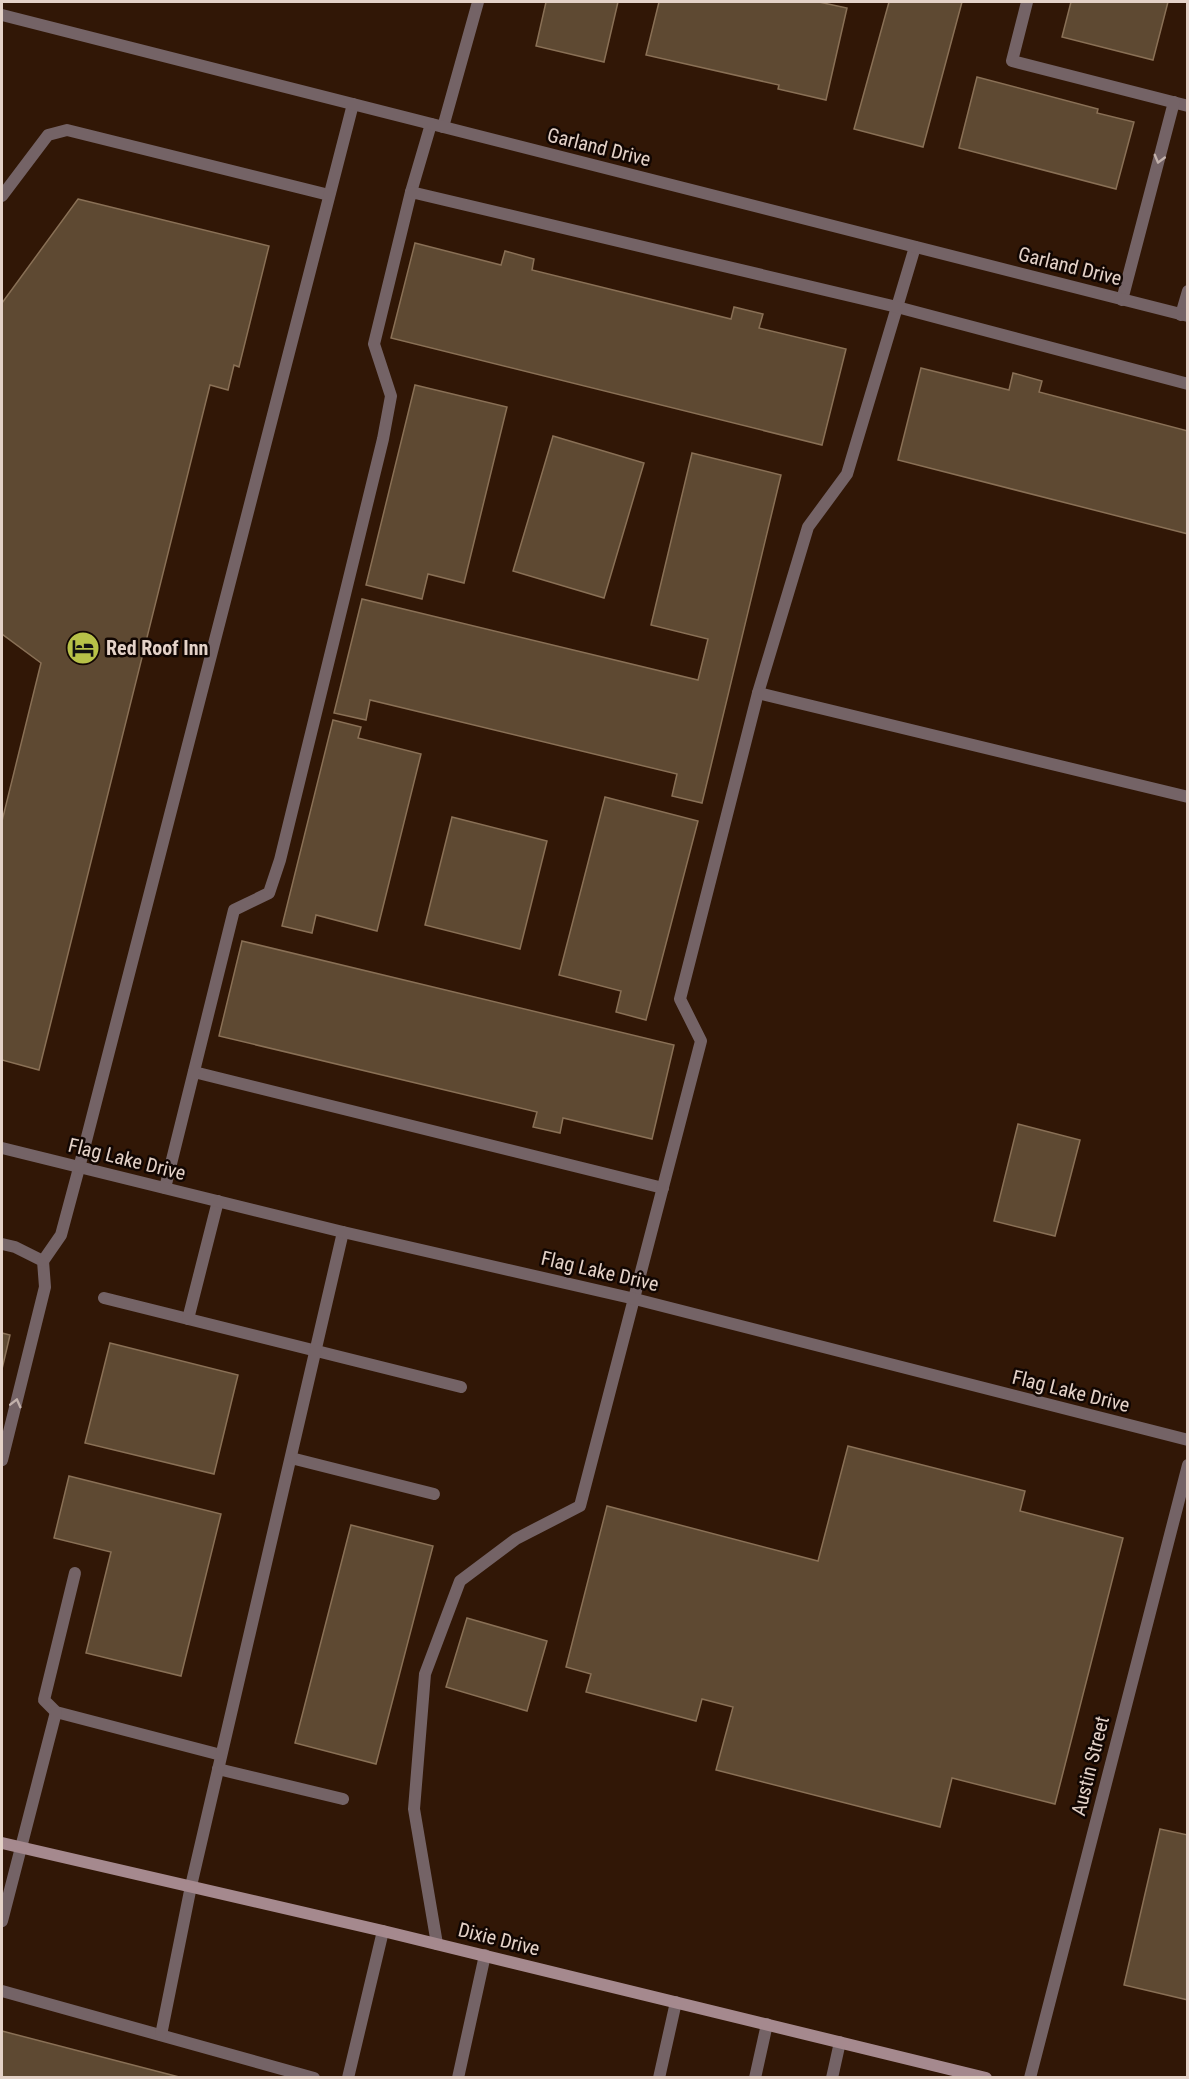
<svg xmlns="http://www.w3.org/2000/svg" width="1189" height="2079" viewBox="0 0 1189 2079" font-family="'Roboto Condensed',sans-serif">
	<rect width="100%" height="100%" fill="#311706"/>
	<!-- building -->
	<g fill="#5e4932" stroke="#897056" stroke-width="1.5">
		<path d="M546,2H618L604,62L536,46Z"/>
		<path d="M659,2H819L847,8L826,100L778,89L779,85L646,55Z"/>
		<path d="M889,2H962L923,147L854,129Z"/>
		<path d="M1071,2H1168L1153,60L1062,37Z"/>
		<path d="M977,77L1098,109L1097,113L1134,122L1116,189L959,148Z"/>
		<path d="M78,199L269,246L239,367L234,365L228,390L210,385L39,1070L2,1060V821L41,663L2,634V303Z"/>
		<path d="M415,243L501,265L505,251L534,259L532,270L731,319L734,307L763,314L759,328L846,349L822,445L391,338Z"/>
		<path d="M921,368L1009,390L1013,373L1042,381L1039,392L1188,431V534L898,460Z"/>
		<path d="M415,385L507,407L464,583L428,574L422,599L366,585Z"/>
		<path d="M553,436L644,463L604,598L513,571Z"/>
		<path d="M692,453L781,475L702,803L672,796L677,774L370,700L366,720L334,713L362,599L698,680L708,639L651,625Z"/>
		<path d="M333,720L361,727L358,738L421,754L377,931L316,915L312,933L282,926Z"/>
		<path d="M605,797L698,821L646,1020L616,1012L621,991L559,975Z"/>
		<path d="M452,817L547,841L520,949L425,925Z"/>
		<path d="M242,941L674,1045L652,1139L563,1118L560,1133L533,1127L537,1112L219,1036Z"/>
		<path d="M1018,1124L1080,1140L1055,1236L994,1221Z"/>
		<path d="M2,1333L10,1335L2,1369Z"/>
		<path d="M110,1343L238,1375L214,1474L85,1443Z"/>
		<path d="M848,1446L1025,1491L1020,1511L1123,1538L1055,1804L952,1778L940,1827L716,1770L733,1707L702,1699L696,1721L586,1692L591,1674L566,1667L607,1506L818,1561Z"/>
		<path d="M69,1476L221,1514L181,1676L86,1653L111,1552L54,1538Z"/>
		<path d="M351,1525L433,1546L376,1764L295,1743Z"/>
		<path d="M467,1618L547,1641L527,1711L446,1687Z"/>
		<path d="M1160,1829L1188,1835V2000L1124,1985Z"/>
		<path d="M2,2031L183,2078H2Z"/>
	</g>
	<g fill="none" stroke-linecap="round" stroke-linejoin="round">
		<!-- service -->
		<g stroke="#746366" stroke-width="12">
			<path d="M1027,2L1012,61L1188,106"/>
			<path d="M443,127L478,2"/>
			<path d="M411,192L431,124"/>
			<path d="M2,196L48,135L67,130L329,195"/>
			<path d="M1122,300L1174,102"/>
			<path d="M1181,315L1188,291"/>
			<path d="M758,693L808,527L847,474L915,247"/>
			<path d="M194,1072L663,1188"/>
			<path d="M165,1188L234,910L269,893L280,860L383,439L391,396L374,344L411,192L897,307L1188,384"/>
			<path d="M2,1244L15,1247L43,1261L45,1287L2,1460"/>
			<path d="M43,1261L61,1235L79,1168L353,104"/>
			<path d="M104,1298L461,1387"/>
			<path d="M188,1319L218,1201"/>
			<path d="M291,1458L434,1494"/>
			<path d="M75,1573L44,1700L56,1712L221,1755"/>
			<path d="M218,1769L343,1799"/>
			<path d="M2,1921L56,1712"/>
			<path d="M437,1944L414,1809L425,1674L460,1581L516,1539L580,1506L701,1041L680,999L758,693L1188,797"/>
			<path d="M2,1991L314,2078"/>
			<path d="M161,2035L191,1886L343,1232"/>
			<path d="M458,2078L485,1955"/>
			<path d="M659,2078L676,2002"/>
			<path d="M755,2078L767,2024"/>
			<path d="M832,2078L840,2042"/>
		</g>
		<!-- minor -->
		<g stroke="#746366" stroke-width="12">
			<path d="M2,15L1188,316"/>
			<path d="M2,1148L343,1232L635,1299L1188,1440"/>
			<path d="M348,2078L383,1931"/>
			<path d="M1030,2078L1188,1465"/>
		</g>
		<!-- secondary -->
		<path stroke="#a5898e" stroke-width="12" d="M2,1843L383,1931L986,2078"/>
	</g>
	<!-- one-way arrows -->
	<defs><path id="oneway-chevron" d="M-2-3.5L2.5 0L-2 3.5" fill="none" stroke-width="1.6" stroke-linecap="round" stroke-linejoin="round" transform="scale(1.5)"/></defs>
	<g stroke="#c2b1ab">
		<use href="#oneway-chevron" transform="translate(1159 159) rotate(105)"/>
		<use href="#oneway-chevron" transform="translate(16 1403) rotate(-76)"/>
	</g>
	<!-- icons -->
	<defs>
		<g id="hotel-disc" transform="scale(1.725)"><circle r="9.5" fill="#b7c148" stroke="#110602"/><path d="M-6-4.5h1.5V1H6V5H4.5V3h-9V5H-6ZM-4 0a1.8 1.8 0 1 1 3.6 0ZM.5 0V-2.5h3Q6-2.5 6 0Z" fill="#111"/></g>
	</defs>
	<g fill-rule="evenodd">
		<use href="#hotel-disc" x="83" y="648"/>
	</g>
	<g text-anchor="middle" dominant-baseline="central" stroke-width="5" stroke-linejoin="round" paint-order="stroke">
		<!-- street labels -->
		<g font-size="20" fill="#e4d2c8" stroke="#110602">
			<text transform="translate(599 147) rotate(14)">Garland Drive</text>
			<text transform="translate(1070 266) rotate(14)">Garland Drive</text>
			<text transform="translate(127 1159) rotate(14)">Flag Lake Drive</text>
			<text transform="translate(600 1271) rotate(13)">Flag Lake Drive</text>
			<text transform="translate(1071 1391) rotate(14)">Flag Lake Drive</text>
			<text transform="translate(1090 1766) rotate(-76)">Austin Street</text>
			<text transform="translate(499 1939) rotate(14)">Dixie Drive</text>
		</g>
		<!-- poi labels -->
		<g font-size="20" font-weight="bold" fill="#e4d2c8" stroke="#110602" text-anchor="start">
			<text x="106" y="648">Red Roof Inn</text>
		</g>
	</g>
	<!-- border -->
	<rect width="1189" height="2079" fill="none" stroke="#e4d2c8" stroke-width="6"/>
</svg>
